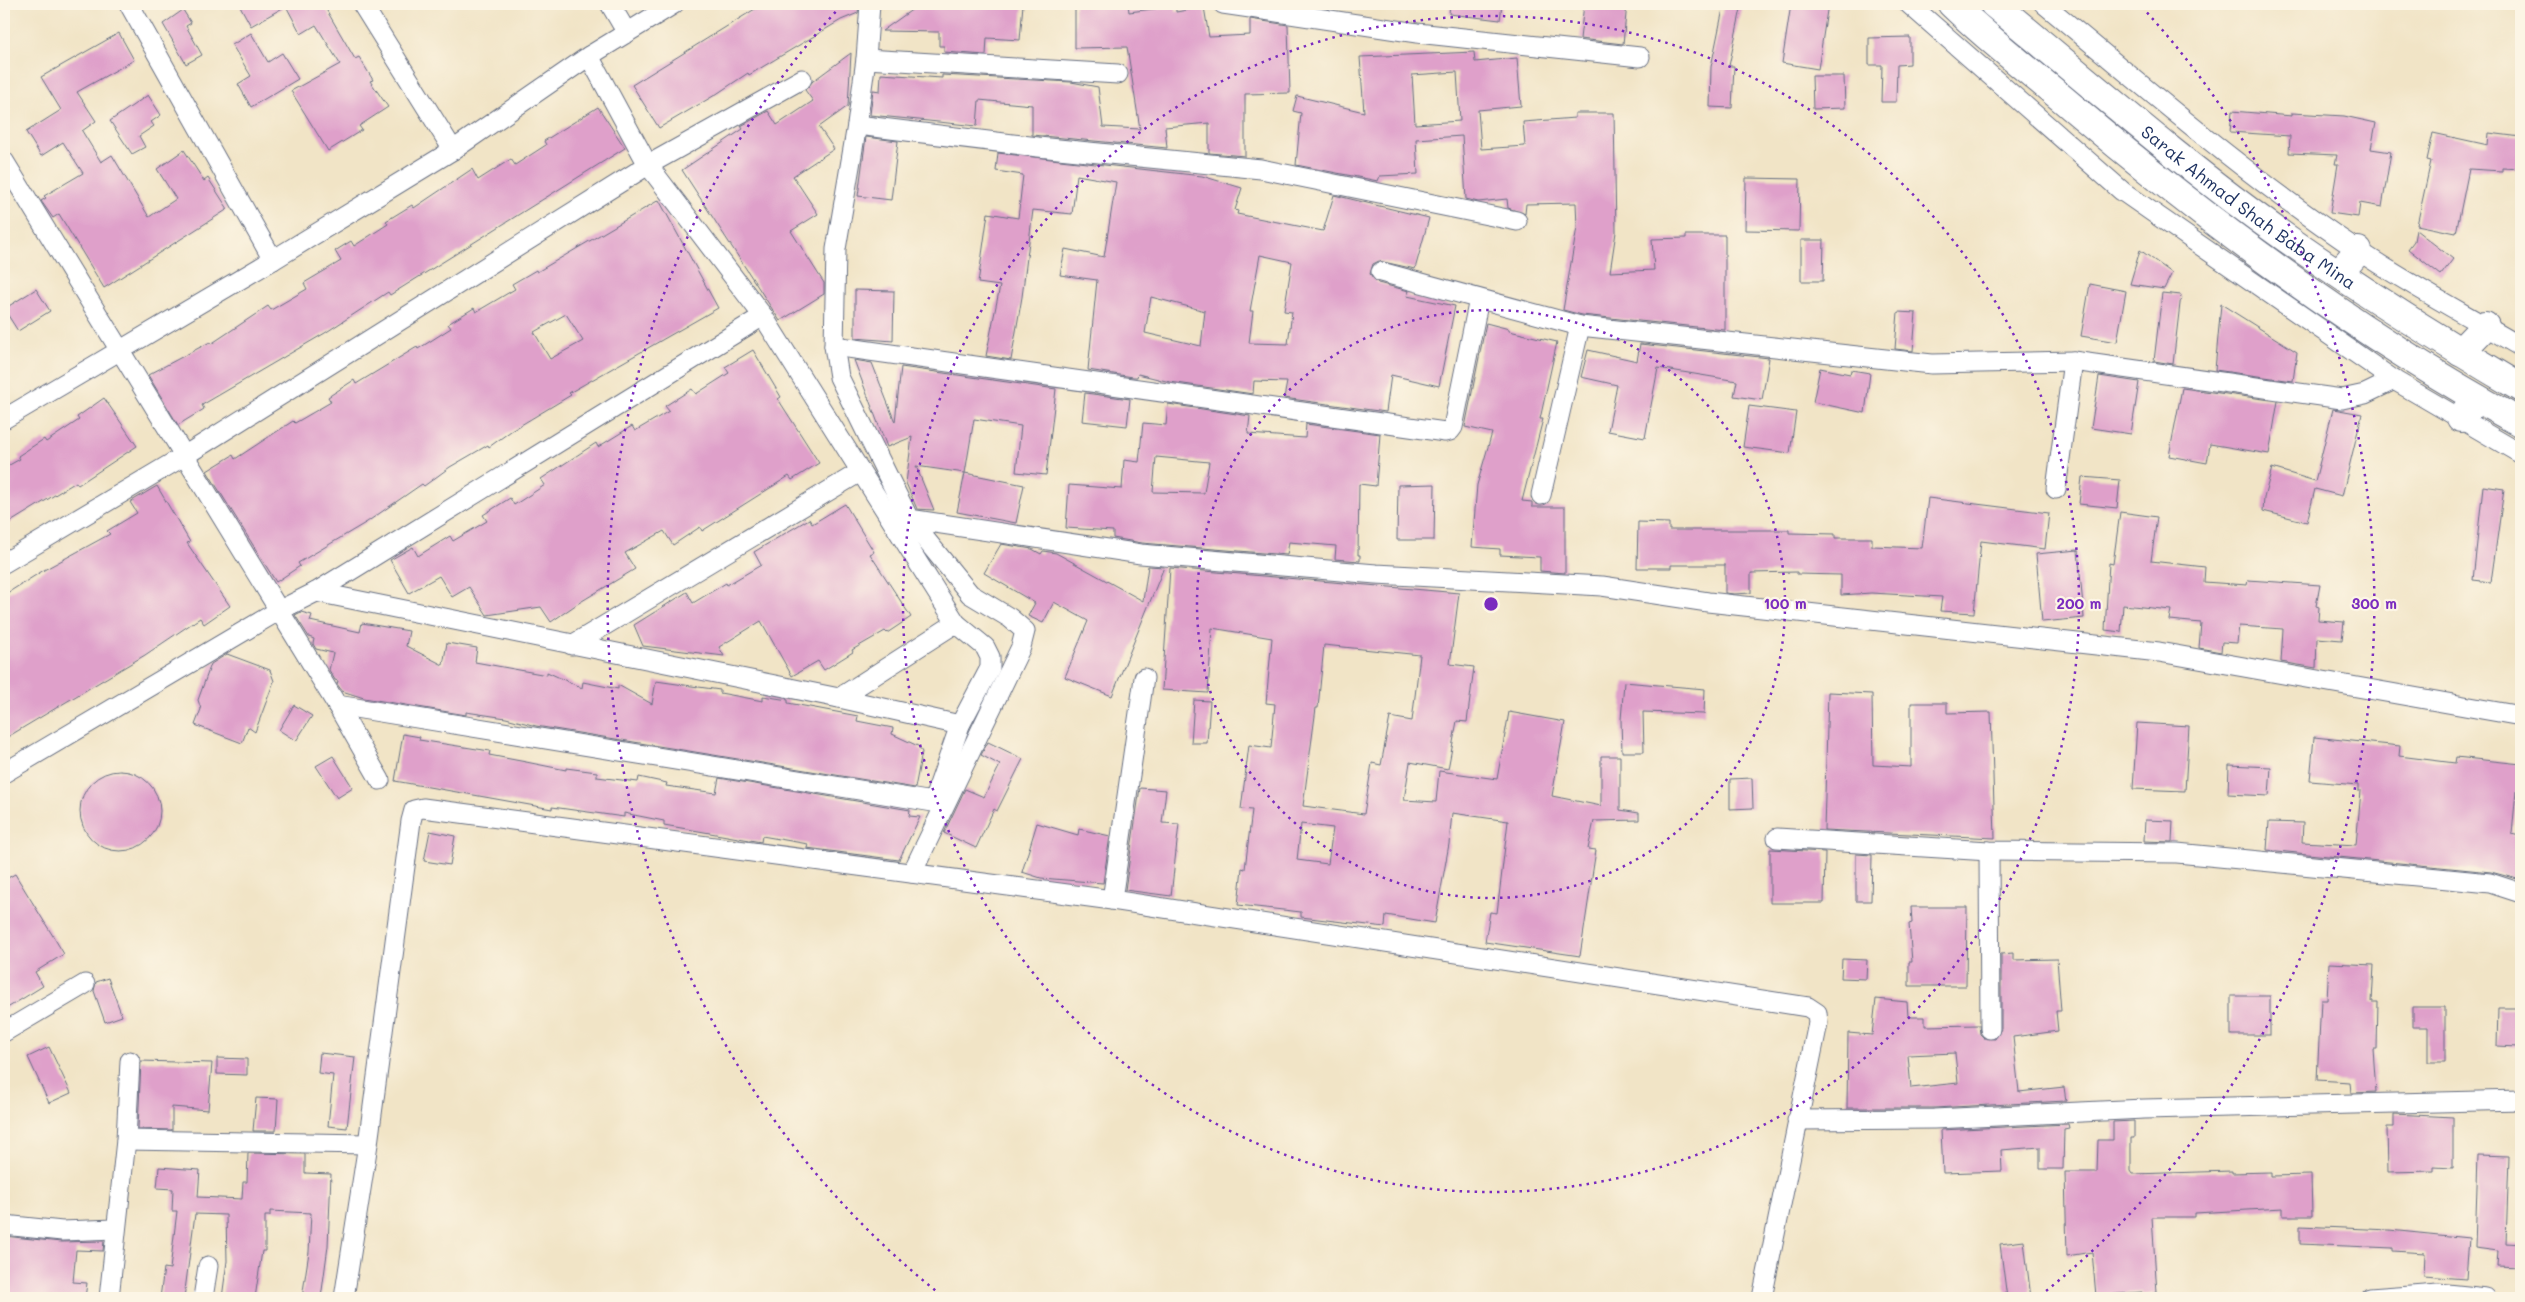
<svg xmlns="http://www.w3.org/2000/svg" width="2525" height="1302" viewBox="0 0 2525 1302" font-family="Mali,sans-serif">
	<rect width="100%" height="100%" fill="#fcf5e5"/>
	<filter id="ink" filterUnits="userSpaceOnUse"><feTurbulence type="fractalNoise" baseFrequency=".02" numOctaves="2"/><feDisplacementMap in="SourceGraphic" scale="10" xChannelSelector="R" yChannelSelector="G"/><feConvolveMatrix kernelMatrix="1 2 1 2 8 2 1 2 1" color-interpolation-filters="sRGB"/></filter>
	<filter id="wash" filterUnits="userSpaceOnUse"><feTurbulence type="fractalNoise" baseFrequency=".0096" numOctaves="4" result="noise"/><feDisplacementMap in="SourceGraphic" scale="20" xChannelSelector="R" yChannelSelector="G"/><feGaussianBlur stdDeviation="1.12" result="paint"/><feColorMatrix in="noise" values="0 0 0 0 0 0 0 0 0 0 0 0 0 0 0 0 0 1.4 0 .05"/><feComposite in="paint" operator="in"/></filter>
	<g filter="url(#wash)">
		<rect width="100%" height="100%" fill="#f1e4c6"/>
		<g id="blocks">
			<!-- building -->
			<g fill="#dfa0ca" fill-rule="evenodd">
				<path d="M239,4H323L355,59L359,57L373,80L370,81L388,107L359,126L362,130L328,151L291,91L340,64L316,25L301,34L286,6L251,26Z"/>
				<path d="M763,4H859L858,13L841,20L749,75L748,73L715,95L659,128L632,85Z"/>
				<path d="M920,4H1023L1020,40L987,38L986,55L944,52V46H939V32L882,31Z"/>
				<path d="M1075,4H1128L1129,12L1176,6V12L1204,7L1209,37L1250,35V19L1288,25L1290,93L1245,94V156L1209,153V123L1165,127L1167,148L1032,135V105L979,100L977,126L870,115L873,90L880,91L881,74L942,78V75L1071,82L1098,87L1103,127L1140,129L1127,47L1075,48Z"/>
				<path d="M1450,4H1502L1500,20L1449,14Z"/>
				<path d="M1584,4H1627L1623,44L1580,39Z"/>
				<path d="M1724,4H1742L1729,66H1734L1732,108L1710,107L1711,67Z"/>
				<path d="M1791,4H1828L1818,69L1782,63Z"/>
				<path d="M183,10L191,23L186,26L202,55L186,64L163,24Z"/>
				<path d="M119,33L134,60L77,92L96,121L82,131L101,162L112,155L149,217L176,199L157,169L184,150L204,181L208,178L228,209L104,288L59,214L53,218L41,201L46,198L44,196L83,173L63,142L41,156L26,132L61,110L41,77Z"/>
				<path d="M251,33L268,62L282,53L298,79L251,107L238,84L251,76L232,45Z"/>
				<path d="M1910,37V64L1897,65L1896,102H1881L1882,65H1869V38Z"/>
				<path d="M1474,52L1475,62L1517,58L1521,106L1478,110L1481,149L1525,146L1523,122L1575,118V113H1614L1616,232L1610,272L1654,270L1652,239L1686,238V235H1725V330L1582,315L1563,310L1577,227L1576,203L1526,204L1525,214L1508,208L1507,199L1478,202L1466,199L1462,136L1416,139L1418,174L1380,176L1378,181L1296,165L1301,113L1293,111L1297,96L1364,112L1360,57ZM1457,72L1460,121L1415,124L1412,75Z"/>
				<path d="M851,53L848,106L819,127L834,149L793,176L818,214L791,231L824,283V294L780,321L682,170L743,129L741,126L768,111L777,125L813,101L805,90L813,81Z"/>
				<path d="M1812,76H1844L1845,108L1813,109Z"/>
				<path d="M148,95L161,115L151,122L154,126L139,136L145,147L132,154L110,121Z"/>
				<path d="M598,107L625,148L390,295L388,292L325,333L202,405L204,409L178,425L148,375L210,342L211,344L268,306L271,310L307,289L304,283L341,261L335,251L351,241L354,246L388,224L386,221L412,205L414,208L472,169L478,180L511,159L515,165L546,145L544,141Z"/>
				<path d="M2232,111L2292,116V113L2344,116L2376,123L2371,149L2391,152L2382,207L2360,203L2358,217L2330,213L2338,164H2335L2337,155L2289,153L2290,136L2230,132Z"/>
				<path d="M2433,133L2488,145L2489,133L2521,137V169L2502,168V171L2469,169L2456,233L2417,225L2431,161L2427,160Z"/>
				<path d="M866,137L898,141L891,200L858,196Z"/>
				<path d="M998,153L1202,176L1242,188L1235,210L1238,211L1237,214L1323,231L1334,195L1429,218L1415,269L1379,261L1373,264L1370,274L1378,283L1409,291L1407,296L1455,306L1439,386L1391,375L1386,412L1284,398L1287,382L1254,381L1253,394L1170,382L1138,374L1137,377H1133L1088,370L1097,280L1060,275L1065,249L1104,257L1116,182L1077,175L1072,214L1033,210L1022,297L1011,360L986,356L1000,286L978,283L988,213L1018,218L1023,175L996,171ZM1260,255L1292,262L1284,311L1292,312L1288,344L1249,343L1253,311H1250ZM1151,297L1205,311L1201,346L1145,333Z"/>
				<path d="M1746,178L1800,179L1799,231L1745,230Z"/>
				<path d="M659,200L718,308L569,393L571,395L511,431L489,447L488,445L450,467L424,486L422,484L367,522L298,563L300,566L276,582L207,471L233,455L235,459L293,421L295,423L331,402L328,397L354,380L356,384L417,347L418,349L451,328L448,324L474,308L476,312L515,289L512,284L536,270L537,272ZM566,314L583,341L550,359L534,332Z"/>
				<path d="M2416,230L2453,259L2441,275L2408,249L2414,241Z"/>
				<path d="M1801,240H1824L1823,281H1801Z"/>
				<path d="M2140,250L2172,273L2164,289L2130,284Z"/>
				<path d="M2090,284L2126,291L2117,342L2081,336Z"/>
				<path d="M36,289L50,311L18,331L4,309Z"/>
				<path d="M855,290L894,291L893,341L855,338Z"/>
				<path d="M2162,293L2181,295L2173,364L2154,361Z"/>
				<path d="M2221,304L2297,352L2293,381L2215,370Z"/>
				<path d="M1898,312L1916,313L1913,351L1895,349Z"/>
				<path d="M1486,323L1509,329V331L1557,342L1540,419H1543L1522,501L1532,502V507H1565V573L1540,571V557L1500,555V549L1472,547L1477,485L1492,433L1465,427Z"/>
				<path d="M1640,344L1769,358L1762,400L1734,396L1737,381L1658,368L1645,438L1608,431L1617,385L1581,377L1588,350L1637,361Z"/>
				<path d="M753,350L781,397L778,399L819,463L792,480L789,476L702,531L700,527L673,545L664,531L625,553L635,569L577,604L551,622L541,607L487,615L469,587L452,597L439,576L409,593L390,560L413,547L418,556L450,536L453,541L487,521L483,515L510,498L514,505L545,485L541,479L596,443L598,447L632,426L635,431L669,411L665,406L692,389L696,394L729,373L725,367Z"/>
				<path d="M854,360L872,363L895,422L901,367L1056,389L1046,475L1016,472L1021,426L974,419L965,473L916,466L934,510L917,509L906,483L912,437L887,447Z"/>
				<path d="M1820,368L1850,374L1851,370L1870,373L1865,413L1813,402Z"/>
				<path d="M2099,376L2139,382L2131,434L2091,428Z"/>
				<path d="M2182,388L2278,401L2269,454L2210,444L2207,463L2169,456Z"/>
				<path d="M1085,393L1130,399L1127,426L1082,421Z"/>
				<path d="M104,398L137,446L78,485L76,482L4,526V468L20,459L18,456L44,439L46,442L79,420L77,417Z"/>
				<path d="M1168,404L1250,416L1248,434L1305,438L1306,424L1380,434L1376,486L1359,484L1358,555H1360V561L1335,559L1336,546L1289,542L1287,555L1142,543L1113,538V531L1066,528L1069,485L1122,489L1124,460L1139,462L1143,423L1166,425ZM1156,457L1209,462L1204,493L1153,492Z"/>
				<path d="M1749,406L1796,412L1790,453L1743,447Z"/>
				<path d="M2333,409L2362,414L2342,496L2315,489L2307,522L2263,511L2264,498L2272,468L2315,481Z"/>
				<path d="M965,473L1024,485L1016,523L957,512Z"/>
				<path d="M2082,477L2120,480L2117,508L2079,504Z"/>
				<path d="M1435,484L1434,540H1397L1398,485Z"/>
				<path d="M157,486L190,542L187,543L230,606L204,624L200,618L145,655L4,739V595L44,570L110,534L107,531L137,513L130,502Z"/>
				<path d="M2483,486L2504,489L2491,582L2473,580Z"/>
				<path d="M1928,498L2049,513L2045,549L1981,541L1974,613L1940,611L1942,597L1871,593L1841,595V575L1797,574V572L1751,573V593L1734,594L1725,593V565H1671V568H1637L1638,522L1669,523V530H1789V533L1835,534V538H1872V546L1922,548Z"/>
				<path d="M845,504L874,552L870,554L911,617L887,633L885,631L852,650L853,652L824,670L818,661L792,676L761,621L719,647L724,656L643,646L634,625L687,592L693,603L726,583L727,585L761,565L754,552L809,519L812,524Z"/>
				<path d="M2120,512L2157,517L2151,561L2205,567L2204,582L2247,585L2248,580L2320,585L2316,606L2319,607L2318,620L2344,622L2342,640L2317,638L2316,668L2281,662L2283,629L2239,626L2237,643L2222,642L2221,652L2199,648L2201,623L2169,620L2171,610L2123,605L2121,632L2105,630L2109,563L2113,564Z"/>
				<path d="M1001,544L1032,549L1041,554L1043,551L1056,553L1143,601L1148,566L1164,567L1112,696L1065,677L1088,621L1054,602L1043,623L1028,616L1035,603L984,573Z"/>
				<path d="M2078,550L2084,618L2042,622L2036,554Z"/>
				<path d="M1170,568L1459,593L1450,664L1474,667L1467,722L1457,721L1448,769L1410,762L1404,800L1436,802L1439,771L1497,779L1509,712L1565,722L1552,796L1601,806V756H1620V810L1639,813V820L1594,821L1588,849L1596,850L1580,956L1485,942L1490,912L1497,913L1508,821L1452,813L1449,844L1435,923L1386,915L1385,927L1301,917V912L1238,905L1242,868L1245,869L1252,810L1241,809L1249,745L1271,748L1275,704L1266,703L1272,638L1212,628L1208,693L1162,690ZM1324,645L1420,655L1412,721L1390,717L1381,765L1372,763L1364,814L1303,806L1316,708H1318ZM1301,824L1333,828L1328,864L1297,860Z"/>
				<path d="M301,612L312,615L310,621L360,632L362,623L409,631L406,646L443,665L447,643L477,648L475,662L547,675V672L582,688L583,682L618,689V685L652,704L656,681L720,690V693L763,701V696L788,700V703L858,716L857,721L893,728L892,734L918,746L922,752L915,788L536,726L506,718L466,712V715L364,698L342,691L337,684L338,681L335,680L329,670L333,653L316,649L313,644L314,639L309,637L295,615Z"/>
				<path d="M227,654L270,670L274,681L255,732L248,727L242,743L195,725L201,709L198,700L211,664Z"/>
				<path d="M1624,682L1705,689L1704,714L1643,712L1644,752H1622L1621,720Z"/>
				<path d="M1828,692L1872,694L1873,765L1911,767V703H1947V713L1991,712L1995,838L1824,830Z"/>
				<path d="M1194,700L1210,701L1207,743H1191Z"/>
				<path d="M294,705L312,716L296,741L279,730Z"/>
				<path d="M2137,723L2189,726L2185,791L2133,789Z"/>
				<path d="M403,734L420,737L419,740L490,751L489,755L526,762L566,770V768L597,772V777L638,782L639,777L667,783L666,786L716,793L719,778L910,810L909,816L920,817L899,860L807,848L808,844L762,836L761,842L710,833L664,825V821L624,813V817L552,807V809L395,781Z"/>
				<path d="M2314,737L2400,746L2399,756L2455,763L2456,757L2521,764V792L2516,791L2512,834L2521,836V880L2491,872L2267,850L2269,822L2303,823L2302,842L2356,845L2361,791H2358V785L2310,781Z"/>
				<path d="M988,742L1023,759L997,811L994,809L976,848L944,833L965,789L984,797L1000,765L981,755Z"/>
				<path d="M333,756L353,788L337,798L316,766Z"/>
				<path d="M2229,765L2271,767L2269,796L2228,794Z"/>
				<circle cx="120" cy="811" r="40"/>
				<path d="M1752,778L1753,808L1730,809V779Z"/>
				<path d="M1140,788L1166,790L1162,823L1179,824L1171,896L1125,890Z"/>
				<path d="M2145,820L2173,821L2172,842L2144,841Z"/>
				<path d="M1037,823L1078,835L1079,829L1110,836L1103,883L1041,878L1022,872Z"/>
				<path d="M430,831L455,836L450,865L424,861Z"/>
				<path d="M1770,849L1825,852L1824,903H1770Z"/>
				<path d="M1856,854L1872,855L1871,901H1856Z"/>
				<path d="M15,874L64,954L35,972L43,986L4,1010V880Z"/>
				<path d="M1911,907H1967L1966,986H1909V962H1912L1909,924L1912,923Z"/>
				<path d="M2013,953V960L2057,959L2061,1011H2056L2058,1031L2013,1037L2019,1092L2064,1087L2066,1101L1934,1108H1847L1848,1033L1872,1035L1876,999L1907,1002L1908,1017H1925V1026L1979,1025L1980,1034L1984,1038L1995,1039L2001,1029V954ZM1955,1053L1958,1083L1911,1088L1908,1055Z"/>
				<path d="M1842,959L1867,960L1866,979L1841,978Z"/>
				<path d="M2329,963L2374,965L2372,1002H2378L2377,1049H2373L2376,1092L2351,1093L2350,1082L2317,1080L2321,1000H2327Z"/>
				<path d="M108,978L122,1016L105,1022L94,991L96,982Z"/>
				<rect x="2231" y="996" width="39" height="39"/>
				<path d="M2413,1007H2445V1062H2428V1027H2413Z"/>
				<path d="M2498,1008H2520L2519,1047L2497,1046Z"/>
				<path d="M49,1047L71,1093L49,1103L28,1057Z"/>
				<path d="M320,1053L355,1057L347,1128L328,1126L333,1075L318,1073Z"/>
				<path d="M217,1058L247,1059V1075L217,1074Z"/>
				<path d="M141,1061L212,1063L208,1110L172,1107V1130L138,1129Z"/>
				<path d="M256,1098L278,1099L276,1131H253Z"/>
				<path d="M2394,1114L2453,1117V1168L2434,1167V1171L2388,1172L2387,1127H2394Z"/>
				<path d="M2134,1121V1138H2131V1171L2133,1174L2232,1171V1173L2271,1172V1176L2311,1175L2312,1216H2283V1208L2195,1213V1217H2152L2157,1293L2142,1295V1292L2096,1296L2092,1252L2067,1256L2065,1172H2097L2098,1140H2113V1122Z"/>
				<path d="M2068,1124L2069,1128L2064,1129L2063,1169H2040V1147L2001,1150L2002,1171L1943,1173L1941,1130Z"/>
				<path d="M248,1153L305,1154V1173L331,1174L328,1246L321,1298H302L309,1252L311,1213L270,1211V1216H265V1251H262L255,1298H222L227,1261L226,1215L195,1214L184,1298H160L164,1268L170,1269L177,1211H172L173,1189L157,1188L159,1167L200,1170L198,1197L242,1199L243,1182H247Z"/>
				<path d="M2478,1155L2509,1156L2506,1243L2521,1244V1267L2497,1266L2498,1251L2475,1248Z"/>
				<path d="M2300,1226L2389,1230L2469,1238L2466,1279L2424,1276L2425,1253L2393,1251V1248L2300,1244Z"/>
				<path d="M4,1236L61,1242L104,1241L103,1251L76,1250L73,1282L87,1283L85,1298H4Z"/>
				<path d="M2024,1241L2031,1298H2007L2000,1244Z"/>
			</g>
		</g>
	</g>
	<g filter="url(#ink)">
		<use href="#blocks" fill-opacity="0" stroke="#666e82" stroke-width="1"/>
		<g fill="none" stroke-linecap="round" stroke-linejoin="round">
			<!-- minor casing -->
			<g stroke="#666e82" stroke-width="21">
				<g id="minor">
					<path d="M129,4L273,260"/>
					<path d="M362,4L453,150"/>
					<path d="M610,4L627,33"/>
					<path d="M870,4L866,59L857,125L836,249L834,346L839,377L909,519L970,594L1010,618L1025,631L1021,647L912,873"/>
					<path d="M1223,4L1417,33L1640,57"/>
					<path d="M1909,4L2122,191L2394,380L2521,454"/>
					<path d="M2044,4C2147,89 2248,177 2359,251C2411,286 2467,315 2521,347"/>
					<path d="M866,59L1118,74"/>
					<path d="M857,125L1038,147L1261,169L1517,221"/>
					<path d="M4,161L337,705L380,780"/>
					<path d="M1381,272L1580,326L1932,364L2073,361L2342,399L2365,394L2394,380"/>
					<path d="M834,346L1445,432L1450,431L1453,427L1479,299"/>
					<path d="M4,419L273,260L453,150L589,56L674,4"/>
					<path d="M2056,489L2073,361"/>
					<path d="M1541,495L1580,326"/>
					<path d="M909,519L1141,554L1376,574L1602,586L1708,602L2159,652L2521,716"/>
					<path d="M4,563L184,456L648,165L802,79"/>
					<path d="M316,592L839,698L960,725"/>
					<path d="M572,645L860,472"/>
					<path d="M839,698L956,623"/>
					<path d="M337,705L933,802L960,725L990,668V657L985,647L956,623L763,316L648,165L589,56"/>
					<path d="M4,773L278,611L316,592L763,316"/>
					<path d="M1777,838L1989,851L2177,853L2490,883L2521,893"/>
					<path d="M1989,851L1990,1029"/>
					<path d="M1112,900L1144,678"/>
					<path d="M4,1032L85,984"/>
					<path d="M1797,1120L1934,1119L2144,1109L2521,1100"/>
					<path d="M126,1140L368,1144"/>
					<path d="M4,1225L62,1231L115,1229"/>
					<path d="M109,1298L126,1140L130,1061"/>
					<path d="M203,1298L208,1266"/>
					<path d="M344,1298L368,1144L411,821L414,810L423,808L1112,900L1808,1007L1817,1013L1818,1023L1762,1298"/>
					<path d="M2370,1298L2438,1293L2486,1298"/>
				</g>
			</g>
			<!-- trunk casing -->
			<g stroke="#666e82" stroke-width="30">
				<g id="trunk">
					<path d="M1952,4C1989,40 2032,73 2072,107C2212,226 2360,335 2521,423"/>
					<path id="s1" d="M1994,4C2090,83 2184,166 2286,238C2362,291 2441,341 2521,388"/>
					<path d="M2339,273L2358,251"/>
					<path d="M2460,352L2485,326"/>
					<path d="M2461,418L2476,398"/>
				</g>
			</g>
			<!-- minor -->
			<use href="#minor" stroke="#fff" stroke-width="19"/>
			<!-- trunk -->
			<use href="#trunk" stroke="#fff" stroke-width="28"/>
		</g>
	</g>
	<!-- distance rings -->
	<g fill="none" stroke="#7b2cbf" stroke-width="2.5" stroke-dasharray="2.5 5">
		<circle cx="1491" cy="604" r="294"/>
		<circle cx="1491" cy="604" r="588"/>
		<path d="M941 1295A883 883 0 0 1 840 7M2142 7A883 883 0 0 1 2041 1295"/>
	</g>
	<g text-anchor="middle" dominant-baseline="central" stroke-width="4.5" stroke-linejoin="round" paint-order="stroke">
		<!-- street labels -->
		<g font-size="18" fill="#1b2f5e" stroke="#fcf5e5">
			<text stroke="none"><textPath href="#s1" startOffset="326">Sarak Ahmad Shah Baba Mina</textPath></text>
		</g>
	</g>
	<circle cx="1491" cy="604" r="8" fill="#7b2cbf" stroke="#fcf5e5" stroke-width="2.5"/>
	<g font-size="15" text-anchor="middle" font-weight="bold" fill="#7b2cbf" stroke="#fcf5e5" stroke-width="4.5" stroke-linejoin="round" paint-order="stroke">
		<text x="1785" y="609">100 m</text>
		<text x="2079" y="609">200 m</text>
		<text x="2374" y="609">300 m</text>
	</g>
	<!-- margin -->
	<rect width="2525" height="1302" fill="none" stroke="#fcf5e5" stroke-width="20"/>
</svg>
